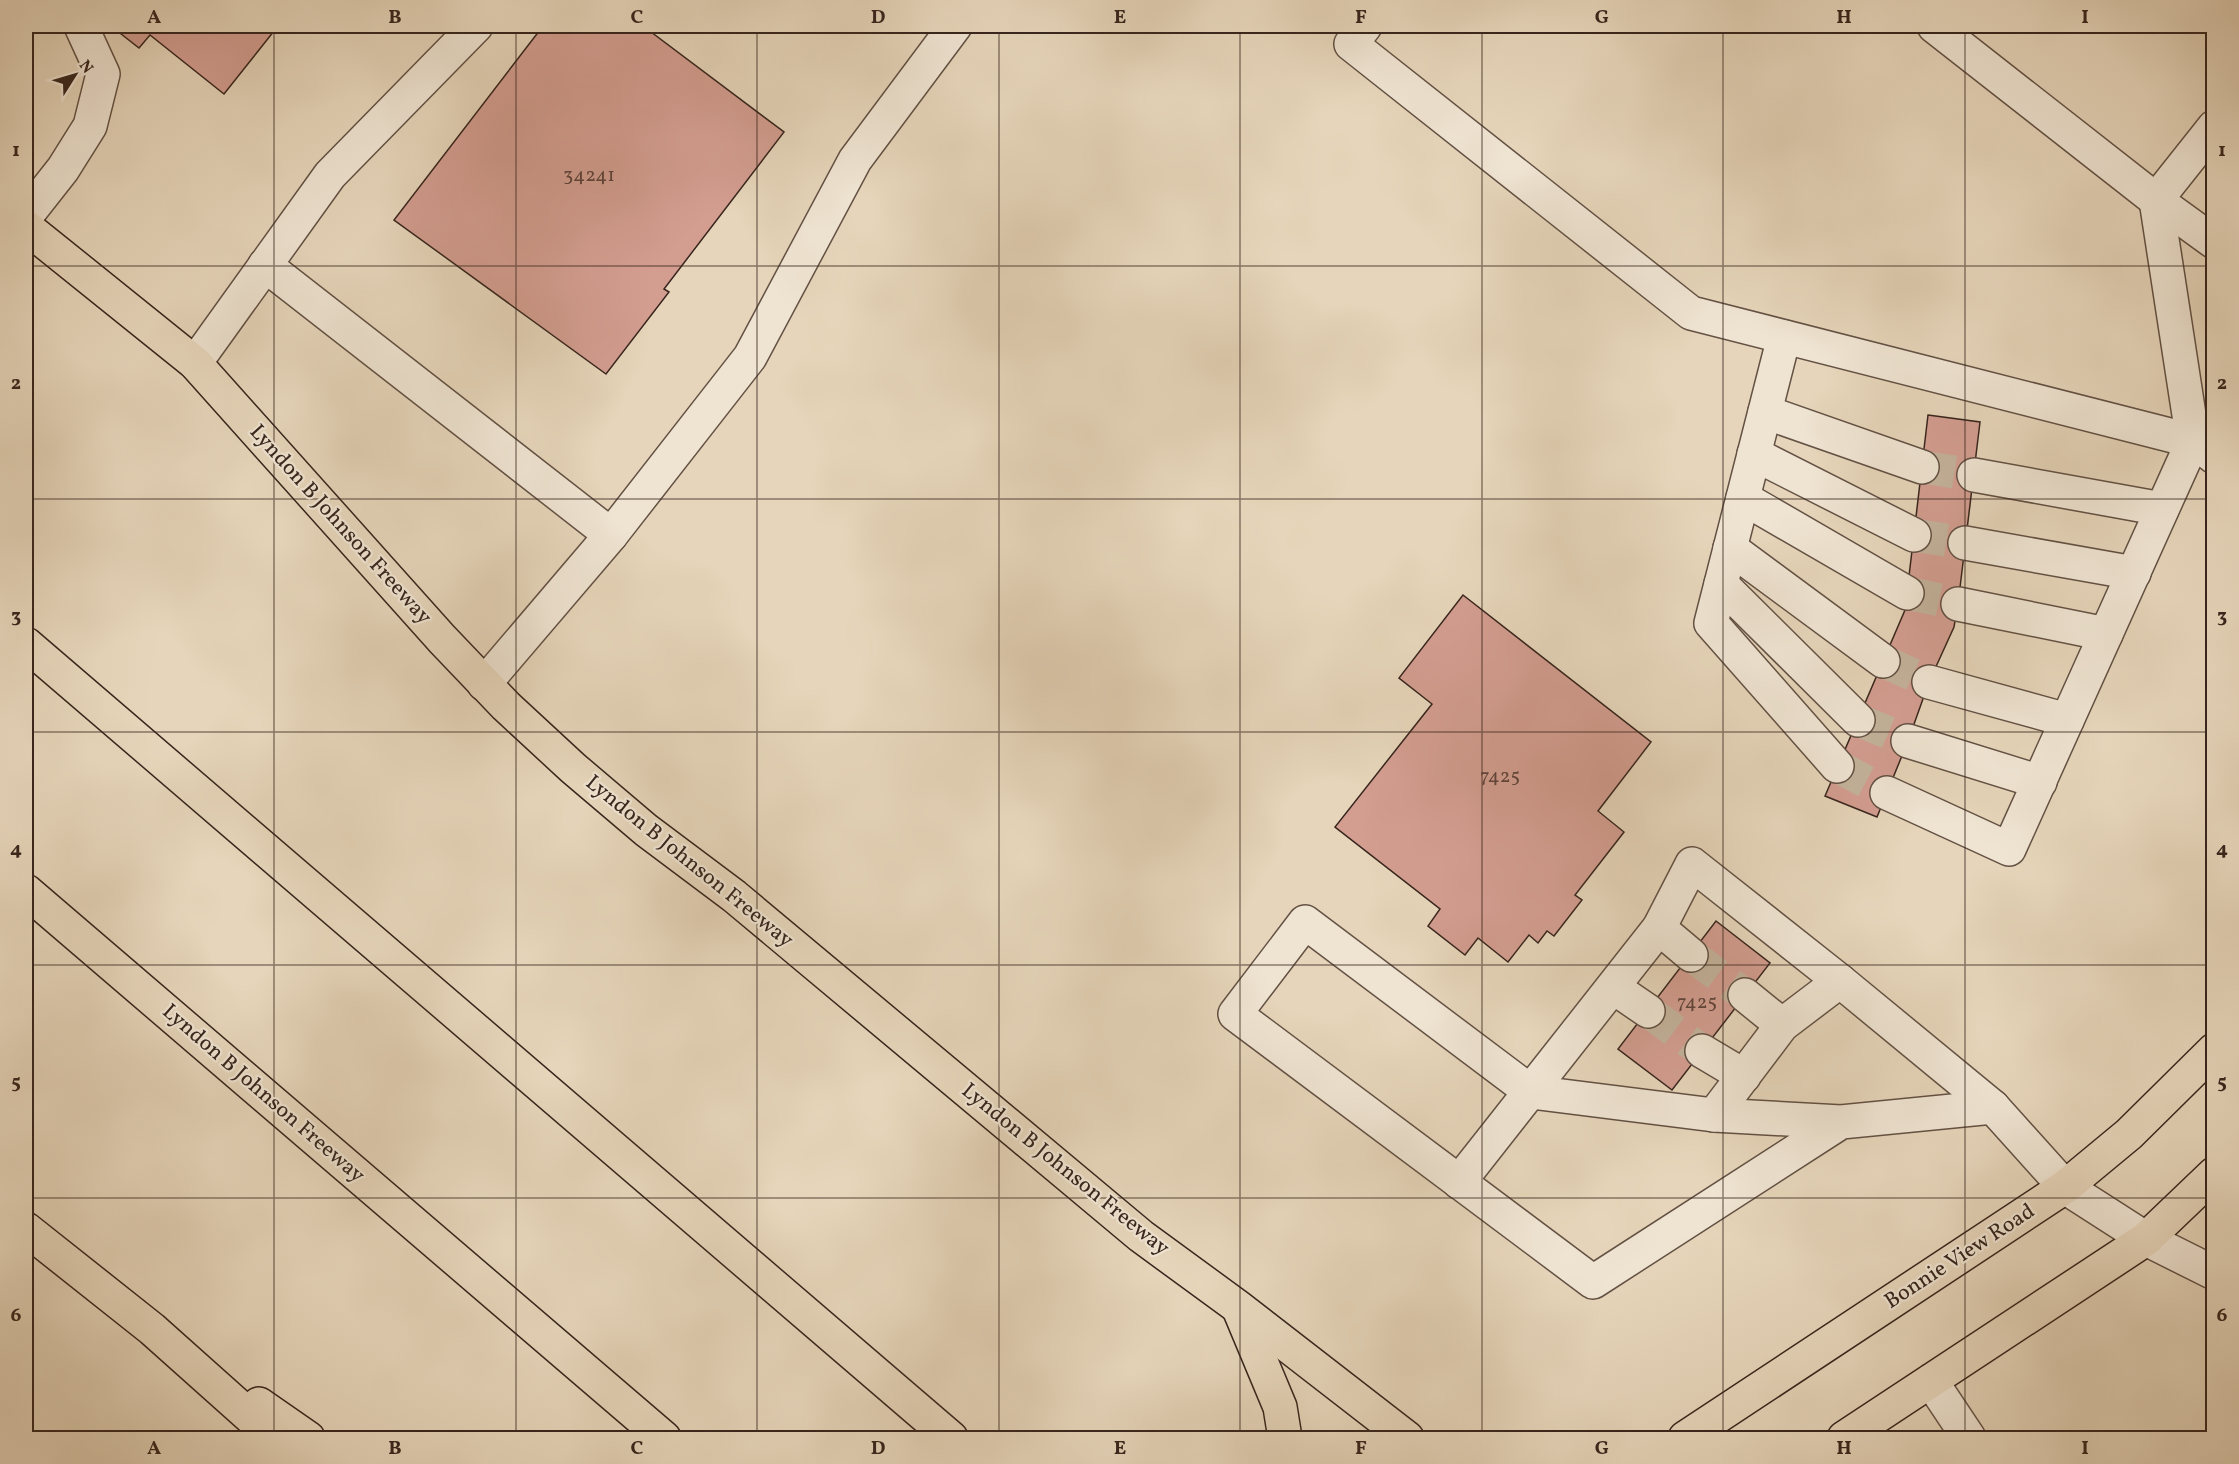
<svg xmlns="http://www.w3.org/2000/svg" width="2239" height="1464" viewBox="0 0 2239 1464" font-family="Vollkorn,serif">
	<rect width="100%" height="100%" fill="#e6d5ba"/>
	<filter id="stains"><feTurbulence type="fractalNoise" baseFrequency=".00333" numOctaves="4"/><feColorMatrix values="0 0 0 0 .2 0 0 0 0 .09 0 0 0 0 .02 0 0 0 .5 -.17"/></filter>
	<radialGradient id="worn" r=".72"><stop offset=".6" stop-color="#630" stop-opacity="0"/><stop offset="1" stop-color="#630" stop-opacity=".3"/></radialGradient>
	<!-- building -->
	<g fill="#d39d90" stroke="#37251d" stroke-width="1.5">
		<path d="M111,26H278L224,94L150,35L139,48Z"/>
		<path d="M543,26H643L784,132L664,289L669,292L606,374L394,220Z"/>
		<path d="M1928,415L1980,422L1958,604L1954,627L1929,682L1908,741L1877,817L1825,796L1905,610Z"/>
		<path d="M1463,595L1651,742L1598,811L1624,832L1575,895L1582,900L1554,936L1547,931L1538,943L1529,935L1508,962L1478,938L1465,955L1428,926L1440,909L1335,827L1432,704L1399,678Z"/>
		<path d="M1716,921L1770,963L1672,1090L1618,1049Z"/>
	</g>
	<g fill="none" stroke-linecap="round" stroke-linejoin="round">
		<!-- minor-tunnel -->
		<g stroke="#c3b29b" stroke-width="33" stroke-dasharray="33 16" stroke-linecap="butt">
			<path d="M1922,467L1974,475"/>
			<path d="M1914,535L1965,543"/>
			<path d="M1907,593L1958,604"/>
			<path d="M1883,661L1929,682"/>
			<path d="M1858,720L1908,741"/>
			<path d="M1837,766L1887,793"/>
			<path d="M1691,955L1745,995"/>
			<path d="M1648,1011L1702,1051"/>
		</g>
		<!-- minor casing -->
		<g stroke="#635144" stroke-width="36">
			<g id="minor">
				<path d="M1365,26L1351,44L1691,313L2193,441L2214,457"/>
				<path d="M1934,26L2156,200L2214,242"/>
				<path d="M26,216L63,169L90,126L103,74L81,26"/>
				<path d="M265,265L611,535"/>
				<path d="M1784,337L1711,623L1837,766"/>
				<path d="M195,363L330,175L476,26"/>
				<path d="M1765,412L1922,467"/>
				<path d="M1754,454L1914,535"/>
				<path d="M1974,475L2162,509"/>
				<path d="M1743,498L1907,593"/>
				<path d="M1965,543L2134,573"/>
				<path d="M1730,548L1883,661"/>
				<path d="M1721,584L1858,720"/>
				<path d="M1958,604L2106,634"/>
				<path d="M1929,682L2067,720"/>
				<path d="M484,684L611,535L750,357L855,160L955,26"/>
				<path d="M1908,741L2040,782"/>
				<path d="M1887,793L2009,849L2193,441L2156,200L2214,127"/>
				<path d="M1659,928L1691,955"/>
				<path d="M1613,987L1648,1011"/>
				<path d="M1745,995L1782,1025"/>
				<path d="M1702,1051L1744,1076"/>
				<path d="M1714,1115L1782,1025L1840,981"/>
				<path d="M1841,1122L1593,1282L1235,1014L1305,922L1531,1092L1714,1115L1841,1122L1993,1107"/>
				<path d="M1459,1182L1659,928L1692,864L1840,981L1993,1107L2065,1187L2146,1239L2214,1273"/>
				<path d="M1931,1381L1969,1438"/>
			</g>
		</g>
		<!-- major casing -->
		<g stroke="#37251d" stroke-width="36">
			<g id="major">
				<path d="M26,227L195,363L442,639L506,706L573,768L646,830L734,896L1141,1236L1238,1307L1407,1438"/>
				<path d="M26,1229L152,1329L274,1438"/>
				<path d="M1239,1309L1280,1407L1285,1438"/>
				<path d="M259,1404L308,1438"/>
				<path d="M1685,1438L2065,1187L2129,1134L2214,1050"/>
				<path d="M1844,1438L2146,1239L2214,1174"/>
			</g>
		</g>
		<!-- highway casing -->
		<g stroke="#37251d" stroke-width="36">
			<g id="highway">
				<path d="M26,644L951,1438"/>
				<path d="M26,891L664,1438"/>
			</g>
		</g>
		<!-- minor -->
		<use href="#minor" stroke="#efe4d2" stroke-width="33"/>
		<!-- major -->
		<use href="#major" stroke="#e6d5ba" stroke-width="33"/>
		<!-- highway -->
		<use href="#highway" stroke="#e6d5ba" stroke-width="33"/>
	</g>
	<!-- grid -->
	<path fill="none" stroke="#37251d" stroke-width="1.5" stroke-opacity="0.55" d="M274,26V1438M516,26V1438M757,26V1438M999,26V1438M1240,26V1438M1482,26V1438M1723,26V1438M1965,26V1438M26,266H2214M26,499H2214M26,732H2214M26,965H2214M26,1198H2214"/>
	<g text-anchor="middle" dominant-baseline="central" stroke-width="4.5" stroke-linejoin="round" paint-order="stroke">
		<!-- number labels -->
		<g font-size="20" fill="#5e433a">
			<text x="589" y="176">34241</text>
			<text x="1500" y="777">7425</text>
			<text x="1697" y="1003">7425</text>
		</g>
		<!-- street labels -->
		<g font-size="22" fill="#37251d" stroke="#efe4d2">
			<text transform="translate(340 525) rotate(48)">Lyndon B Johnson Freeway</text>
			<text transform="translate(689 862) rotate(39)">Lyndon B Johnson Freeway</text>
			<text transform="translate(263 1094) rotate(41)">Lyndon B Johnson Freeway</text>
			<text transform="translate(1065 1170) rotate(39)">Lyndon B Johnson Freeway</text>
			<text transform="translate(1960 1257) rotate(-33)">Bonnie View Road</text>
		</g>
	</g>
	<!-- margin -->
	<rect width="2239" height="1464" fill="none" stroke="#e6d5ba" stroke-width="66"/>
	<!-- north arrow -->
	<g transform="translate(75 75) rotate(53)" stroke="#efe4d2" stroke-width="4.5" paint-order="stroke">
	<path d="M0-4.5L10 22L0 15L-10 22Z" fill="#37251d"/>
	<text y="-9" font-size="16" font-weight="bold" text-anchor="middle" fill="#37251d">N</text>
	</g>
	<rect x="33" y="33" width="2173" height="1398" fill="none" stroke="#37251d" stroke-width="2"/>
	<g font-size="20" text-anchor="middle" font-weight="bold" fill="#37251d">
		<text x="154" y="23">A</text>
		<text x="395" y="23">B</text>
		<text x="637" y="23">C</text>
		<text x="878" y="23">D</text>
		<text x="1120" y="23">E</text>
		<text x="1361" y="23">F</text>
		<text x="1602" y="23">G</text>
		<text x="1844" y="23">H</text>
		<text x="2085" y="23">I</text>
		<text x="16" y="156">1</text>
		<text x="2222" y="156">1</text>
		<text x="16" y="389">2</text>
		<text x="2222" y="389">2</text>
		<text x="16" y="622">3</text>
		<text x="2222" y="622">3</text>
		<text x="16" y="855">4</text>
		<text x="2222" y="855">4</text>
		<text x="16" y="1088">5</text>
		<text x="2222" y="1088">5</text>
		<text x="16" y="1321">6</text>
		<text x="2222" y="1321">6</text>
		<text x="154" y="1454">A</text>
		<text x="395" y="1454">B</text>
		<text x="637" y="1454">C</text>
		<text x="878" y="1454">D</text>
		<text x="1120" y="1454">E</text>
		<text x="1361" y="1454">F</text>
		<text x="1602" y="1454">G</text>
		<text x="1844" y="1454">H</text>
		<text x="2085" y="1454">I</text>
	</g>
	<rect width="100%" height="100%" filter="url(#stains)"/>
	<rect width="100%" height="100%" fill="url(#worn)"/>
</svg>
